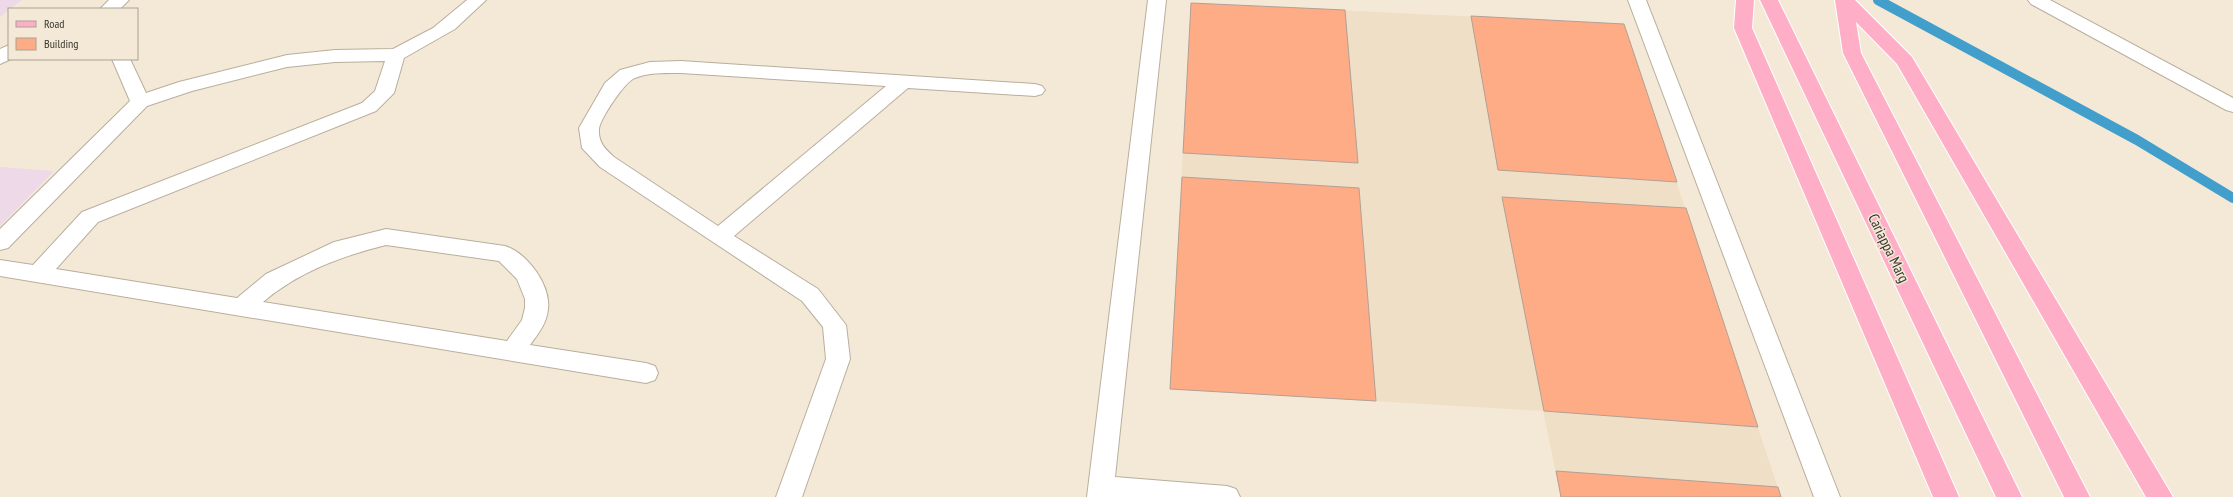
<svg xmlns="http://www.w3.org/2000/svg" width="2233" height="497" viewBox="0 0 2233 497" font-family="'PT Sans Narrow',sans-serif">
	<rect width="100%" height="100%" fill="#f4e9d7"/>
	<!-- built -->
	<path fill="#efdfc6" d="M1191,3L1624,24L1781,497H1561L1543,411L1170,389Z"/>
	<!-- education -->
	<g fill="#eed9e8">
		<path d="M0,0H22L0,17Z"/>
		<path d="M0,167L54,171L0,226Z"/>
	</g>
	<g fill="none" stroke-linecap="round" stroke-linejoin="round">
		<!-- stream -->
		<path stroke="#429fcb" stroke-width="10" d="M1878,0L2137,140L2233,198"/>
	</g>
	<!-- building -->
	<g fill="#fdac86" stroke="#b39f96">
		<path d="M1191,3L1345,10L1358,163L1183,153Z"/>
		<path d="M1471,16L1624,24L1677,182L1498,170Z"/>
		<path d="M1182,177L1359,188L1376,401L1170,389Z"/>
		<path d="M1502,197L1686,208L1758,427L1544,411Z"/>
		<path d="M1556,471L1778,487L1781,497H1561Z"/>
	</g>
	<g fill="none" stroke-linecap="round" stroke-linejoin="round">
		<!-- service casing -->
		<g stroke="#b9ae9d" stroke-width="2">
			<g id="service">
				<path d="M109,0H129L120,9H100Z"/>
				<path d="M467,0H486L455,29L404,58L394,93L376,111L98,222L56,269L237,298L266,274L334,242L386,229L505,246C527,253 551,285 548,309C547,323 538,334 530,345L646,363L655,366L658,373L655,380L646,383L0,276V260L33,265L82,212L362,103L375,91L385,61L335,62L287,67L192,91L147,106L8,248L0,250V229L130,101L112,59H130L146,93L179,82L287,55L335,50L393,49L433,28ZM386,245L499,261L517,279L525,299V308L522,320L507,341L263,302C298,272 342,256 386,245Z"/>
				<path d="M1148,0H1166L1115,477L1227,486L1236,489L1240,497H1087Z"/>
				<path d="M1628,0H1646L1840,497H1814Z"/>
				<path d="M9,45L11,59L0,64V49Z"/>
				<path d="M681,61L1035,84L1042,86L1045,90L1042,94L1035,96L908,88L734,236L818,289L846,325L850,359L802,497H776L826,359L823,327L802,301L600,167L582,148L579,128L605,83L620,70L650,62ZM681,73L886,86L718,226L614,157C605,149 598,142 599,129C600,119 625,81 635,78C650,72 666,73 681,73Z"/>
			</g>
		</g>
		<!-- minor casing -->
		<g stroke="#b9ae9d" stroke-width="2">
			<path id="minor" d="M2028,0H2050L2233,98V112L2226,110L2031,4Z"/>
		</g>
		<!-- primary casing -->
		<g stroke="#fff" stroke-width="2">
			<g id="primary">
				<path d="M1736,0H1754L1752,28L1959,497H1933L1734,28Z"/>
				<path d="M1760,0H1778L2022,497H1996Z"/>
				<path d="M1835,0H1855L1912,57L2173,497H2146L1897,64L1856,22L1861,53L2090,497H2064L1843,53Z"/>
			</g>
		</g>
		<!-- service -->
		<use href="#service" fill="#fff" fill-rule="evenodd"/>
		<!-- minor -->
		<use href="#minor" fill="#fff" fill-rule="evenodd"/>
		<!-- primary -->
		<use href="#primary" fill="#feafc7" fill-rule="evenodd"/>
	</g>
	<g text-anchor="middle" dominant-baseline="central" stroke-width="3" stroke-linejoin="round" paint-order="stroke">
		<!-- street labels -->
		<g font-size="15" fill="#3a362f" stroke="#f4e9d7">
			<text transform="translate(1889 248) rotate(64)">Cariappa Marg</text>
		</g>
	</g>
	<!-- legend -->
	<rect x="8" y="8" width="130" height="52" fill="#f4e9d7" stroke="#aaa194"/>
	<rect x="16" y="21" width="20" height="6" fill="#feafc7" stroke="#aaa194"/>
	<text x="44" y="28" font-size="12" fill="#3a362f">Road</text>
	<rect x="16" y="38" width="20" height="12" fill="#fdac86" stroke="#aaa194"/>
	<text x="44" y="48" font-size="12" fill="#3a362f">Building</text>
</svg>
